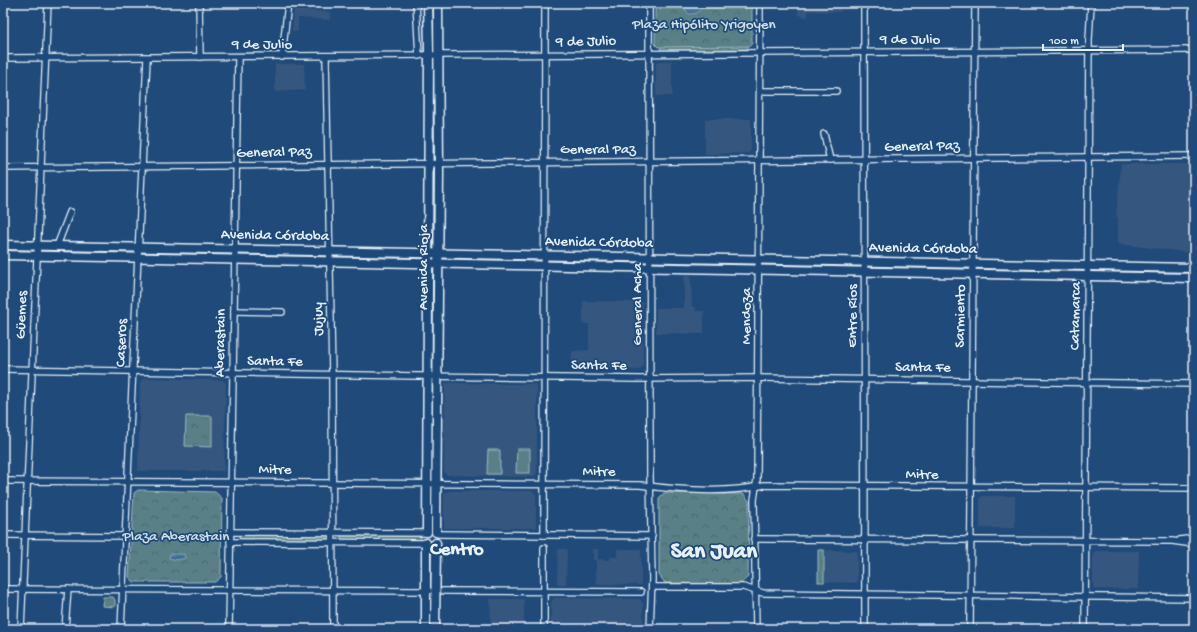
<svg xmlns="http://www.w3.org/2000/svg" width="1197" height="632" viewBox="0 0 1197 632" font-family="'Gochi Hand',sans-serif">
	<defs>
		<pattern id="park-crowns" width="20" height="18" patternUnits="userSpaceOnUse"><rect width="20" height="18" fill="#588086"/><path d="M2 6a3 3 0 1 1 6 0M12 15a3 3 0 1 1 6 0" fill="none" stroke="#50676b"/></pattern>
		<pattern id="water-rules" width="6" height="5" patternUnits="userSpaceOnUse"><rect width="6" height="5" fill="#43749f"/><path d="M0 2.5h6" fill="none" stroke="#445e74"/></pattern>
	</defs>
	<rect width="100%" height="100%" fill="#1f4a7a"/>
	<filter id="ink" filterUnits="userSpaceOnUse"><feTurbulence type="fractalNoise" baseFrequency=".025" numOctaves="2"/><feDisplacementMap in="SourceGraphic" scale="8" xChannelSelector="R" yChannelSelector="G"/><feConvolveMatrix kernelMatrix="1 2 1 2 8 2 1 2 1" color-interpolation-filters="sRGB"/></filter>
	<g filter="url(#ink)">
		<!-- built -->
		<g fill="#36577f">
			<path d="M799,3H859V8H841V12L808,11V17L798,15Z"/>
			<path d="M294,9L331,12L330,20L298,18V32L292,31Z"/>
			<path d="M658,61H672V96H656V63Z"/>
			<path d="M275,64H304L305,90L275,92Z"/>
			<path d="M705,119H751V150L748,153L705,154Z"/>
			<path d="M1121,164H1194V253L1118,244V217H1116Z"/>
			<path d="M684,275H691L692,307H696V311H704V334L656,333V308H684Z"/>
			<path d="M583,301L643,302V366L639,370L571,369L572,351L589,350V324H583Z"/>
			<path d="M144,378L222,380L226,383L224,471H138L140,382Z"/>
			<path d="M445,383L534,384L537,387V473L533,477L447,475L444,472Z"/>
			<path d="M450,491H532L536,494V528H444V493Z"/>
			<path d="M982,496H1015V528H980V498Z"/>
			<path d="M558,549H567L566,584H557Z"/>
			<path d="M593,549H598V559L607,560H610V557H617V549H641V585L596,584V560H593Z"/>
			<path d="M824,550L857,551V583L824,582Z"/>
			<path d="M1096,551H1139L1138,589H1094L1093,587V553Z"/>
			<path d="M554,598L640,599L643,603V629H551V602Z"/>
			<path d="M490,599H524V629H491Z"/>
		</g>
		<!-- green -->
		<g fill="#588086" stroke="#a0b8bf">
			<path d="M662,45H747L748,49L660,50Z"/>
			<path d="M44,249L129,250L130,253L43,252Z"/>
			<path d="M146,251L226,253L227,255L145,254Z"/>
			<path d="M243,253L321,255L322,258L242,256Z"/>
			<path d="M337,255L421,257V260L337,258Z"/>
			<path d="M446,257L536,258L537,261H446Z"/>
			<path d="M552,260H641L642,262V264L553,262Z"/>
			<path d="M655,261L753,263V266L656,264Z"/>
			<path d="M767,263L857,265V266L856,268L767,267Z"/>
			<path d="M872,265L966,267L967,268L966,270L872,268Z"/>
			<path d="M981,267L1079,269L1080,270L1079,273L981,271Z"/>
			<path d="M1095,269L1194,271V275L1095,273Z"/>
			<path d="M517,449H530V473H516Z"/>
			<path d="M488,450H500V474H487Z"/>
			<path d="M239,535L326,536L327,538L326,539H239Z"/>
			<rect x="341" y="536" width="80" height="4"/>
			<path d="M429,549H433L431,585L430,584Z"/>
		</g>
		<!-- park -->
		<g fill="url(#park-crowns)" stroke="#a0b8bf">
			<path d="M655,3H752V43L750,46L658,47L655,44Z"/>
			<path d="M186,416H212V447L185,446Z"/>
			<path d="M138,490L215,492L222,498L221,577L215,582H134L129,577L134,493Z"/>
			<path d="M664,493L744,494L749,501L748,577L740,584L665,583L659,575V498Z"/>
			<rect x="818" y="550" width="6" height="32"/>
			<path d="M103,597H113L115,600V607L102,606Z"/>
		</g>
		<!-- water -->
		<g fill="url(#water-rules)" stroke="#85a6c3">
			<path d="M686,3H702L701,8L697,13L689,14L682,6Z"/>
			<path d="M170,554H184L185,558L177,560L169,558Z"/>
		</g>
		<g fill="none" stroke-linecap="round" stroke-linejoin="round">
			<!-- street casing -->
			<g stroke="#e8f1f8" stroke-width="8">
				<g id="street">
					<path d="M199,3L200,57"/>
					<path d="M416,3L419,56"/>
					<path d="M649,3L650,476L652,579L650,629"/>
					<path d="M864,3L865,629"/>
					<path d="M282,57L288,3"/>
					<path d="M326,57L332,375L333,629"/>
					<path d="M3,58L1194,50"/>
					<path d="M760,91H836"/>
					<path d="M824,134L830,160"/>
					<path d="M3,168L1194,156"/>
					<path d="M57,246L70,212"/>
					<path d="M234,311L282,312"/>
					<path d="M3,369L418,376L639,379L758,378L1194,384"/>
					<path d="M3,481L640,485C677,490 727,494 764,485L1194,488"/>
					<path d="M230,532L425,533"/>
					<path d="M438,534L652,536"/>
					<path d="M3,535L126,536"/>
					<path d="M544,535L545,3"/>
					<path d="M754,539L1172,541L1194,544"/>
					<path d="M1180,540L1194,538"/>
					<path d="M230,542L426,543"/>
					<path d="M652,587H743L763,593L1194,598"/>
					<path d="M3,589L429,591"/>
					<path d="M443,591L641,592"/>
					<path d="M21,629L48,3"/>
					<path d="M65,629L68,589"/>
					<path d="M121,629L147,58"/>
					<path d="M229,629L238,57"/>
					<path d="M544,629V548"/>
					<path d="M756,629L754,500L757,479L760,3"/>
					<path d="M970,629L975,3"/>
					<path d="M1085,629L1089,40L1091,3"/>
				</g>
			</g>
			<!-- secondary casing -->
			<g stroke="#e8f1f8" stroke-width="11">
				<g id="secondary">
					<path d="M3,245L1194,268"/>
					<path d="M3,255L1194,278"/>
					<path d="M427,532L429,49L428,3"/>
					<path d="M436,532L439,174L438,3"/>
					<path d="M426,629V543"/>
					<path d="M435,629L436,543"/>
				</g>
			</g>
			<!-- street -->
			<use href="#street" stroke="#1f4a7a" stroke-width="5.5"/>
			<!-- secondary -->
			<use href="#secondary" stroke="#1f4a7a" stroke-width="8"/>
		</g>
	</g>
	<g text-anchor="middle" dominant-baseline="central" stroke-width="3.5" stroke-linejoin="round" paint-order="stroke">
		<!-- park labels -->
		<g font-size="15" fill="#d2e0e7" stroke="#1f4a7a">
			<text x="704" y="25">Plaza Hipólito Yrigoyen</text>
			<text x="176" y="537">Plaza Aberastain</text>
		</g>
		<!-- street labels -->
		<g font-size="15" fill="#e8f1f8" stroke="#1f4a7a">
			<text x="910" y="40">9 de Julio</text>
			<text transform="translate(586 42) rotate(-1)">9 de Julio</text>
			<text x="262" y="45">9 de Julio</text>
			<text transform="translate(922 147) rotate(-1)">General Paz</text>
			<text x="598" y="150">General Paz</text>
			<text transform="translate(274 153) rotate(-1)">General Paz</text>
			<text transform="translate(275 236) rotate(1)">Avenida Córdoba</text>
			<text transform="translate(599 243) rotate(1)">Avenida Córdoba</text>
			<text transform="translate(923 249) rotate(1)">Avenida Córdoba</text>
			<text transform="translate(424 267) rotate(-90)">Avenida Rioja</text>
			<text transform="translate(638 304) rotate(-90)">General Acha</text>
			<text transform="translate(22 315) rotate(-88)">Güemes</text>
			<text transform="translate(747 316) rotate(-90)">Mendoza</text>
			<text transform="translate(853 316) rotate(-90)">Entre Ríos</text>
			<text transform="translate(961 316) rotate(-89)">Sarmiento</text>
			<text transform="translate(1076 316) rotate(-89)">Catamarca</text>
			<text transform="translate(319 319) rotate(-91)">Jujuy</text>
			<text transform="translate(122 343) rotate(-88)">Caseros</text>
			<text transform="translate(221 343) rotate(-89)">Aberastain</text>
			<text transform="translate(275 362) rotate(1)">Santa Fe</text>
			<text transform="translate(599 366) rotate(1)">Santa Fe</text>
			<text transform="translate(923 368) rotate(1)">Santa Fe</text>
			<text x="275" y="470">Mitre</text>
			<text x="599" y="472">Mitre</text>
			<text x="922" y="475">Mitre</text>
		</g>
		<!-- district labels -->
		<g font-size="19" font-weight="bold" fill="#e8f1f8" stroke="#1f4a7a">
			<text x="457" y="550">Centro</text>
		</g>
		<!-- town labels -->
		<g font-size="23" font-weight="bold" fill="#e8f1f8" stroke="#1f4a7a">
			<text x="714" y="552">San Juan</text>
		</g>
	</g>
	<!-- margin -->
	<rect width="1197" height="632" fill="none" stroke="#1f4a7a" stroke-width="16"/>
	<rect x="8" y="8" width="1181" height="616" fill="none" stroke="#e8f1f8" stroke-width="1.5" filter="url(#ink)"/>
	<!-- scale -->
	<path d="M1043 44v6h80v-6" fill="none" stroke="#e8f1f8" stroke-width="2"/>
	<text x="1049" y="44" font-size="12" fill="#e8f1f8" stroke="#1f4a7a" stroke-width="3" paint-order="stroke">100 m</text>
</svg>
